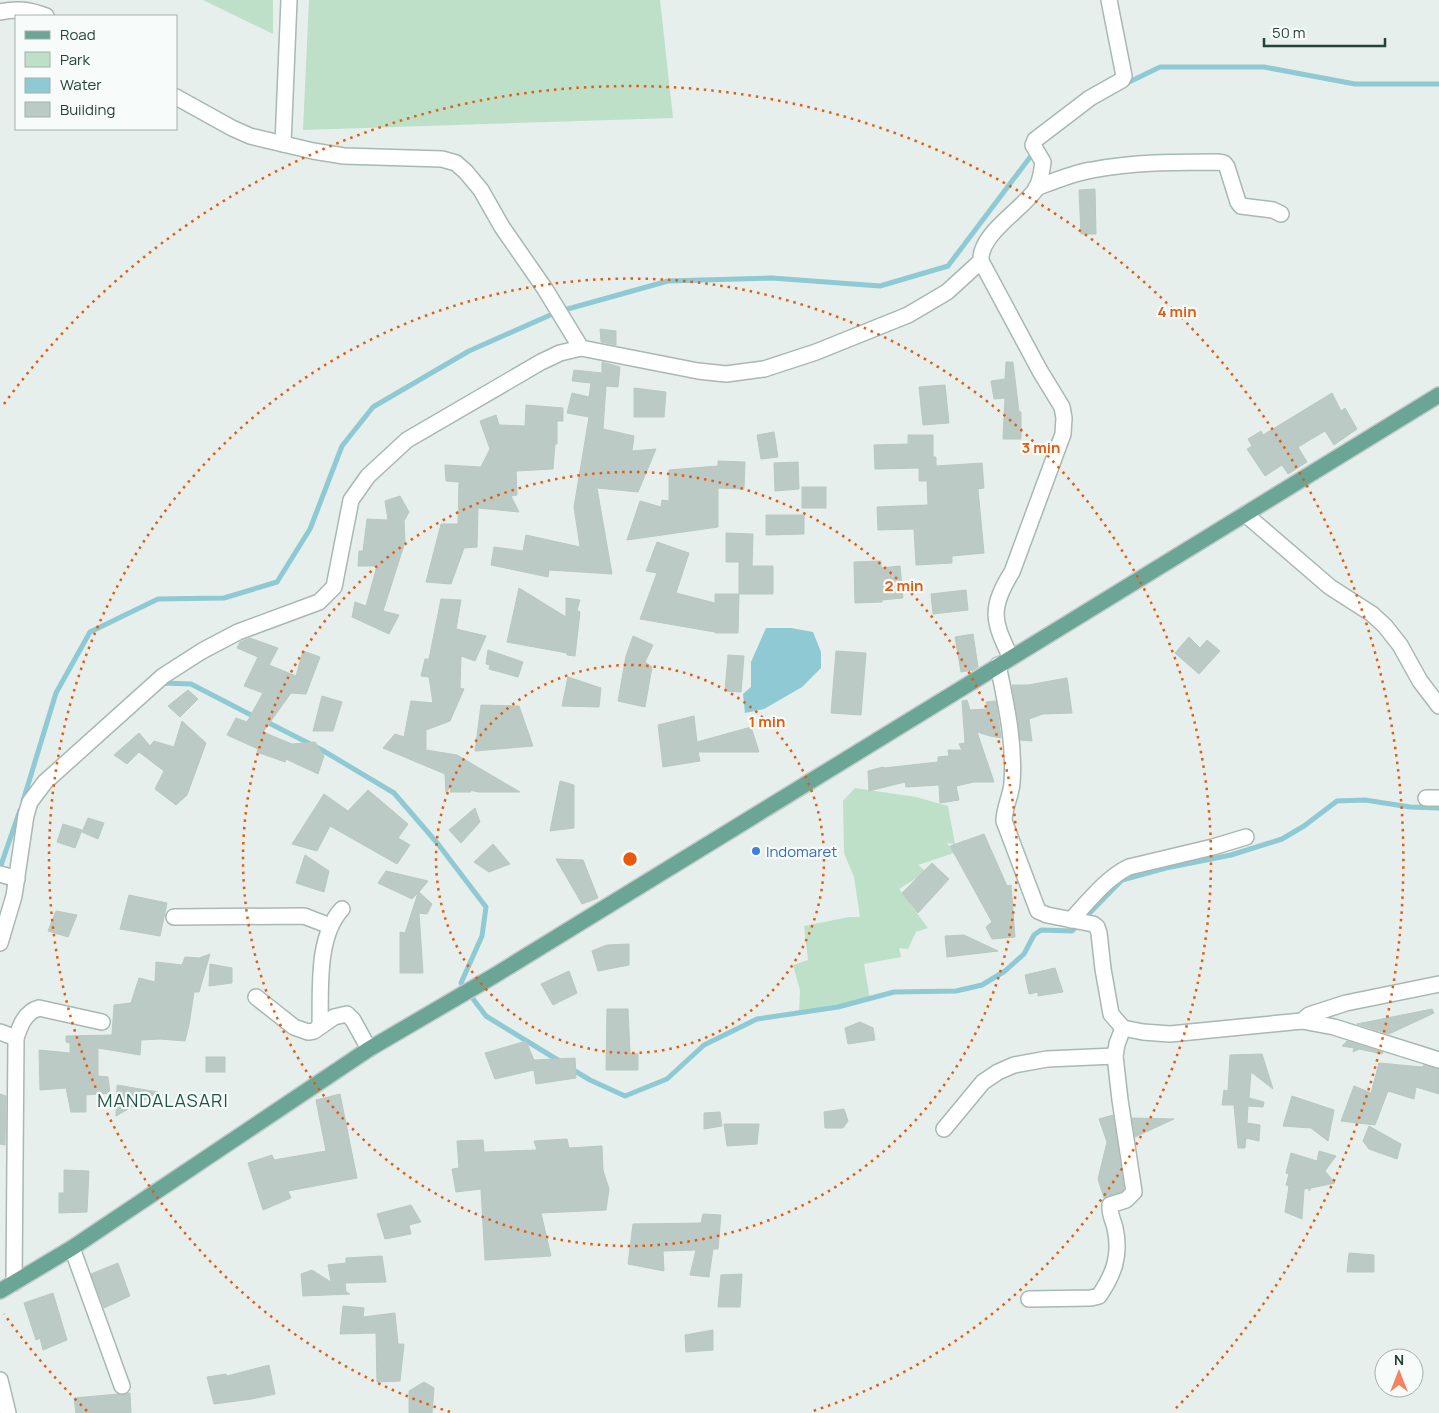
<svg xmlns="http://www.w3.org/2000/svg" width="1439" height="1413" viewBox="0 0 1439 1413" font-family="Manrope,sans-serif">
	<rect width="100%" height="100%" fill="#e6efeb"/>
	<!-- green -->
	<g fill="#bfe0c8">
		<path d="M203,0H273V34Z"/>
		<path d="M309,0H660L673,118L303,130Z"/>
		<path d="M855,788L916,797L948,806L955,844L947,843L954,853L918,865L939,882L923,888L915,879L899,889L928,928L916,932L908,949L899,948L901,957L864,964L870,999L799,1013L800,990L793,965L808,960L804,926L849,917H860L854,877L844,853L843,801Z"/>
	</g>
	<!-- water -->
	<path fill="#8ec9d4" d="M766,628H791L813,632L821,652V668L802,687L764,709L745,713L743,694L751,687V662Z"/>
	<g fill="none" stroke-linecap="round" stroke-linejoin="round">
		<!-- stream -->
		<g stroke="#8ec9d4" stroke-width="5">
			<path d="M1125,84L1160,67H1264L1355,84H1439"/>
			<path d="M162,684L164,683L191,684L255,717"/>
			<path d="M263,720L322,750L394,793L438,844L486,907L482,936L461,983L486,1016L561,1062"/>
			<path d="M23,801L56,693L90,632L158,599L224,598L277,582L310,529L342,446L373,407L469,351L557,312L668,281L772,278L880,286L948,266L1034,152"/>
			<path d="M0,868L20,810"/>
			<path d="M570,1068L590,1080L625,1096L667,1079L704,1045L757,1019L838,1007L894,992L956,991L982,985L1005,971L1024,954L1034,935L1041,930L1072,931L1122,880L1166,868L1231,855L1282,839L1304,826L1337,801L1365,800L1410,807L1439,808"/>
		</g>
	</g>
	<!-- building -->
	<g fill="#bbcac4" stroke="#b8c9c2">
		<path d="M1095,189L1096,234H1081L1079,190Z"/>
		<path d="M600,329L616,331V345L601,342Z"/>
		<path d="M602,362L620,367L618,387L606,386L603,429L634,436L632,451L656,449L638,492L597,488L612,574L549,570L548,577L491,565L494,547L523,551L526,535L580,547L574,507L589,417L567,413L572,393L589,397L591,383L572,381L574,370L602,373Z"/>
		<path d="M1006,362H1013L1019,412H1021V439H1003L1005,398L994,399L991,381L1005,379Z"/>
		<path d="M945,385L949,423L923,425L919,387Z"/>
		<path d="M634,388L666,392L664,417H634Z"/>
		<path d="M1332,393L1341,411L1345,408L1357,429L1334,445L1325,431L1298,447L1307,462L1288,474L1282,465L1265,476L1247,449L1252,446L1248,439L1261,431L1263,435Z"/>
		<path d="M526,405L563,408V421H557V444H555L553,469L516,471L517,495L511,496L519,512L478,508L477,547L464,548L451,584L426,582L441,524H458L459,482L446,481L445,465L481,467L490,449L480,421L496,415L499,425L525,426Z"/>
		<path d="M774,432L778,457L761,459L757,435Z"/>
		<path d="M908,435H933V457H936V466L982,463L984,488L978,489L984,553L952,556V563L916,565L914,529L878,530L877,507L928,505L927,481H919V468L875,469L874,445L908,444Z"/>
		<path d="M718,461L745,462L744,489L718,488V527L627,540L640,501L661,507L662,500L669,501V470L718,466Z"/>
		<path d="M798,462L799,489L775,491L774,463Z"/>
		<rect x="802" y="487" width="24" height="21"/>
		<path d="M400,496L409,512L404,521L405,542L383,611L399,615L389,634L352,617L355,602L366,606L377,566H358L359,551H363L367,519L388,520L385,501Z"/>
		<path d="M766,515H804V534L766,535Z"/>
		<path d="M726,533L753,534L752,566H773V594H739V562H726Z"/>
		<path d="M657,542L689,553L676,593L715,603V594H739L738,633H715V632L640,619L657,573L646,571Z"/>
		<path d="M881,561V568L900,566L903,598L882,600V602L855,603L854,562Z"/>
		<path d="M519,588L566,617V598L580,600L577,610L580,612L575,656L567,655V653L507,642Z"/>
		<path d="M966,590L968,610L933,614L931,594Z"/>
		<path d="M441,599L461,600L456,629L486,636L475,661L461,656L460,688L464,689L450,721L426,730V750L457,755L520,792H478L470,790L471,792H450L452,785L446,793L445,774L383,748L395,734L404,737L411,701L433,703L429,677L421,676L425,659H429Z"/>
		<path d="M973,634L978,667L973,670L961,672L955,637Z"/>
		<path d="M633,636L653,645L645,662L652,667L645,707L618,701L626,656Z"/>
		<path d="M1189,637L1200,648L1207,640L1220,651L1199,674L1175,653Z"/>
		<path d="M250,638L278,648L269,665L296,676L303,651L320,657L306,694L291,693L263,732L292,744L315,742L324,756L318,774L286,759L285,762L257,752L258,749L227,735L236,718L247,722L263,693L244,686L258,657L237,648L240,642Z"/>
		<path d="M488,650L523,662L518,677L489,669L490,665L486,664Z"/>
		<path d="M836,651L866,653L861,715L831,713Z"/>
		<path d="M728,655L744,656L741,692L725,691Z"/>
		<path d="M568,677L601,688L599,707L562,706Z"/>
		<path d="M1067,678L1072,713L1043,714L1029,719L1032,741L1020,740L1012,685H1028Z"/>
		<path d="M188,690L198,699L180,717L168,706Z"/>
		<path d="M322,696L342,702L333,731H313Z"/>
		<path d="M967,700L970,710L987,709L986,702L996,701L1001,738L990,736L977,732L994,782H974L956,786L959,800L940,803L939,785L906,787L905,782L869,791L868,771L883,767L884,768L938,762V757L949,756L948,750H962L959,744L965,743L962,701Z"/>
		<path d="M481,705L519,706L533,746L475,751Z"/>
		<path d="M694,716L697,742L751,727L759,752H698L700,761L663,767L658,725Z"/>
		<path d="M182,721L206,743L187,795L176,805L155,789L164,771L139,752L127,764L114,755L139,733L150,746L154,741L174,747Z"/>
		<path d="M560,781L574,785V828L550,831Z"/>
		<path d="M368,790L408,824L398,838L410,845L397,864L330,826L317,851L292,844L324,794L348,811Z"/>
		<path d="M475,808L480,822L461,843L449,830Z"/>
		<path d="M88,818L104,823L98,839L82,832Z"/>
		<path d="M63,824L82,830L75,848L57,842Z"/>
		<path d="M984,834L1007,886L1011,885L1015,937L992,939L986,927L992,922L950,846Z"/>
		<path d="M493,844L510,864L489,872L474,862Z"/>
		<path d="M305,855L329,871L324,892L296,883Z"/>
		<path d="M556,859L583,860L598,898L582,904Z"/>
		<path d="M932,863L949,879L918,913L902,893Z"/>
		<path d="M386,871L428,881L419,892L432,904L427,914L419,913L423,973H400V932L405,933L418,893L412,899L378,883Z"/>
		<path d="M129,895L167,903L160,936L120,929Z"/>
		<path d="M56,911L77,915L68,937L48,931Z"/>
		<path d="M964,935L998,951L947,957L945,936Z"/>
		<path d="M629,944V965L598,971L592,951L607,945Z"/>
		<path d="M210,954L199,992H194L189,1025L185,1041L160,1039L141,1040L140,1055L98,1048V1076L108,1077L110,1093L86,1095V1112H71L66,1088L40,1090L39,1050L70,1053V1043L66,1042V1036L112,1035L114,1005L131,1003L139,978L155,982L156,962L182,965L185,957L199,958Z"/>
		<path d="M210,964L232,968V983L209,986Z"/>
		<path d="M1055,968L1063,992L1038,996V992L1029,994L1025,975Z"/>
		<path d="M569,971L577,993L553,1005L541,984Z"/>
		<path d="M607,1009H628L630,1053L638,1054V1070H606Z"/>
		<path d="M1432,1009L1434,1013L1389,1034L1357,1024Z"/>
		<path d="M860,1022L873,1028L875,1040L848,1044L845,1028Z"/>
		<path d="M526,1041L534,1060L575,1058L576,1078L536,1084L534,1070L495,1079L485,1053Z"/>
		<path d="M1347,1041L1383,1052L1382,1054L1359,1049L1353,1052L1354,1048L1342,1046Z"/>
		<path d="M1262,1054L1273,1089L1251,1072L1249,1098L1264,1102L1263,1107L1248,1106L1247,1123L1260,1125L1259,1141L1246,1138L1245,1148H1238L1234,1105H1222L1224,1090L1228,1091L1230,1055Z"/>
		<rect x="206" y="1057" width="19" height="15"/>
		<path d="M1379,1063L1422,1067L1424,1065L1439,1069V1094L1416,1087L1414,1099L1388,1091L1375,1125L1341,1121L1354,1086L1371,1093Z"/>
		<path d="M117,1085L158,1092L116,1116Z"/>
		<path d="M0,1094L6,1096L5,1145L0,1144Z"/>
		<path d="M340,1094L357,1178L288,1191L291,1198L263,1210L248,1163L272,1155L274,1160L326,1151L316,1100Z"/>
		<path d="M1292,1096L1334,1110L1328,1141L1311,1128L1283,1126Z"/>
		<path d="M844,1109L848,1121L843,1128H825L824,1112Z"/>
		<path d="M720,1112L722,1126L704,1129V1113Z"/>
		<path d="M1113,1115L1124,1189L1121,1192L1104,1198L1098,1179L1107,1142L1099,1119Z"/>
		<path d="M1132,1118L1174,1119L1135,1137Z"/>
		<path d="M724,1124H759L757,1144L727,1146Z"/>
		<path d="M1369,1126L1401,1144L1397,1159L1369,1149L1363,1141Z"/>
		<path d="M567,1139L569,1148L602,1146L603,1170L609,1189L606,1210L541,1213L551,1256L485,1260L481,1189L456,1192L452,1169L459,1168L457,1141L483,1140L484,1152L537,1150L534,1141Z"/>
		<path d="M1319,1151L1336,1156L1325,1171L1335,1183L1311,1188L1309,1191V1188L1304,1189L1302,1219L1285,1212L1289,1186L1286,1185L1289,1174L1286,1173L1291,1153L1317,1161Z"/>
		<path d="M64,1170L89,1171L87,1212L59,1213V1193H64Z"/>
		<path d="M411,1205L421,1222L409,1225L411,1234L385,1239L377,1214Z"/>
		<path d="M703,1214L721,1215L718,1249H713L709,1277L690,1275L696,1250L663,1251L664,1271L628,1264L633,1224L701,1223Z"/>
		<path d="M1349,1253L1374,1255V1272H1347Z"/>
		<path d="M382,1256L386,1282L345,1283L346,1292L350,1294L303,1296L301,1274L312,1270L331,1282L328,1265L346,1263V1258Z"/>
		<path d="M118,1263L130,1296L104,1308L91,1274Z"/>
		<path d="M742,1274L740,1307H718L721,1275Z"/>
		<path d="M53,1293L67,1340L43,1350L40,1338L36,1340L24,1303Z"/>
		<path d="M343,1306L364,1308L363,1317L395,1313L398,1344H404L400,1381L377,1382L376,1333L340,1334Z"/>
		<path d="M713,1330V1350L686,1352L685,1335Z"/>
		<path d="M269,1365L275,1394L252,1399L214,1404L207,1377L226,1374L227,1376Z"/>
		<path d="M424,1382L434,1388L432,1413H409V1391Z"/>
		<path d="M130,1393L131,1413H76L74,1398Z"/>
	</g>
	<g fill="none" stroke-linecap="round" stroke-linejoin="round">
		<!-- minor casing -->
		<g stroke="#a8b8b2" stroke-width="18">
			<g id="minor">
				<path d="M0,12C17,8 30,10 46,16"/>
				<path d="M176,97L232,128L250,136L313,151L344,156L442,159L456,163L466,172L481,190L502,227L545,289L581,348L698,371L726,374L764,369L816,352L908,315L947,292L981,261"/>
				<path d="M283,144L289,0"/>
				<path d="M1036,188C1054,181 1073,173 1092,170C1133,162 1177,162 1219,162L1224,163L1227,167L1238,202L1241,206L1273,210L1281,214"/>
				<path d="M1245,514L1330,587L1372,614L1385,626L1400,645L1420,681L1439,706"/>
				<path d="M1011,658C993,621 989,609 1012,572L1063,434L1064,418L1062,407L1040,371L981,261C979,234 1022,210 1036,189C1040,182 1042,170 1043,162L1033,145L1035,140L1090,98L1122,80L1124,76L1109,0"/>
				<path d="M998,665C1006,704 1015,743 1012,783C1011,796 1004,808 1004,821L1038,911L1047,915L1093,924L1097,927L1099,933L1103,969L1111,1014L1123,1028L1143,1032L1170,1034L1302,1021L1334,1027L1439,1060"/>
				<path d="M1426,798H1439"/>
				<path d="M0,874L17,879"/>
				<path d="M174,917L304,916L330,926"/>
				<path d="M1071,920C1089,901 1106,878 1129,867L1213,847L1246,837"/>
				<path d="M0,943L14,896L26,815L30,802L45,782L163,676L202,651L238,632L319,602L334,587L351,500L368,476L407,440L541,362L560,353L581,348"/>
				<path d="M256,997L294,1027L308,1032L314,1031L334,1017L347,1014L353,1020L369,1049"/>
				<path d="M1302,1021L1309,1015L1346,1003L1439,984"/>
				<path d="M320,1026C321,990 316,937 342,909"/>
				<path d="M0,1032L16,1038C20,1026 25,1012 39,1008L102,1022"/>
				<path d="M944,1129L983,1082L998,1072L1014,1065L1047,1059L1115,1056"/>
				<path d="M72,1248L122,1386"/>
				<path d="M14,1283L16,1038"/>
				<path d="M1029,1299L1091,1298L1099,1296C1114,1274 1121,1255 1115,1228C1113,1220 1109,1213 1110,1205L1126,1200L1134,1192L1120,1100L1115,1056L1117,1044L1123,1028"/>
				<path d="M0,1380L8,1413"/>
			</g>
		</g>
		<!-- major casing -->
		<g stroke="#c2cac8" stroke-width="18">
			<path id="major" d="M0,1291L72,1248L369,1049L492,977L1439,395"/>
		</g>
		<!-- minor -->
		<use href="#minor" stroke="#fff" stroke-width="15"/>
		<!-- major -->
		<use href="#major" stroke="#6aa596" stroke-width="15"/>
	</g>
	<!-- distance rings -->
	<g fill="none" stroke="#e8590c" stroke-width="2.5" stroke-dasharray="2.5 5">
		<circle cx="630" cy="859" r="194"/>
		<circle cx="630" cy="859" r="387"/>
		<path d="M450 1412A581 581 0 1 1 810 1412"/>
		<path d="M87 1411A774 774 0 0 1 4 1314M4 404A774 774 0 1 1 1173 1411"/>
	</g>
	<!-- markers -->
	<circle fill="#3f7fe0" stroke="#f7fbf9" stroke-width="2" cx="756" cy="851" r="5"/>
	<g text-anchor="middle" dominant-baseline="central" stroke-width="4.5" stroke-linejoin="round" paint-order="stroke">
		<!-- shop labels -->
		<g font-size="15" fill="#366cbe" stroke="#f7fbf9" text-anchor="start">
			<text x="766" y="851">Indomaret</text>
		</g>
		<!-- quarter labels -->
		<g font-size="18" letter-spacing="1" fill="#1f5548" stroke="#f7fbf9">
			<text x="163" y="1100">MANDALASARI</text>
		</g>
	</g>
	<circle cx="630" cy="859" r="8" fill="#e8590c" stroke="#f7fbf9" stroke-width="2.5"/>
	<g font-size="15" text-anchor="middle" font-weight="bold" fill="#e8590c" stroke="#f7fbf9" stroke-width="4.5" stroke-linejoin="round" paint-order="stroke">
		<text x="1177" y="317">4 min</text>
		<text x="1041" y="453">3 min</text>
		<text x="904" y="591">2 min</text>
		<text x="767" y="727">1 min</text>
	</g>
	<!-- legend -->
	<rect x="15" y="15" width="162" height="115" fill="#f7fbf9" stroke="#a3b1ad"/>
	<rect x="25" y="31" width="25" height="8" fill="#6aa596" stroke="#a3b1ad"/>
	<text x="60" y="40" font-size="15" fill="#24423a">Road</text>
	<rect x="25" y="52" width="25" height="15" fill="#bfe0c8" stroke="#a3b1ad"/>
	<text x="60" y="65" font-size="15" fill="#24423a">Park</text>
	<rect x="25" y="78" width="25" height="15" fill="#8ec9d4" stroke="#a3b1ad"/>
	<text x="60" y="90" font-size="15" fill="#24423a">Water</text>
	<rect x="25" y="102" width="25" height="15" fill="#bbcac4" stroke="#a3b1ad"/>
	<text x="60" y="115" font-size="15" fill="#24423a">Building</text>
	<!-- north arrow -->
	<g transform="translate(1399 1373)"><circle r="24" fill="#f7fbf9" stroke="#a3b1ad"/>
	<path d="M0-4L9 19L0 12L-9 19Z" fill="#f4845f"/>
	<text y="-8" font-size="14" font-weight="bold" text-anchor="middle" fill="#24423a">N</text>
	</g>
	<!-- scale -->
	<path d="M1264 38v8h121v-8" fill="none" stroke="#24423a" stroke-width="2.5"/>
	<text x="1272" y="38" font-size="15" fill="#24423a" stroke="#f7fbf9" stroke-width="4" paint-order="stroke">50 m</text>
</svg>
